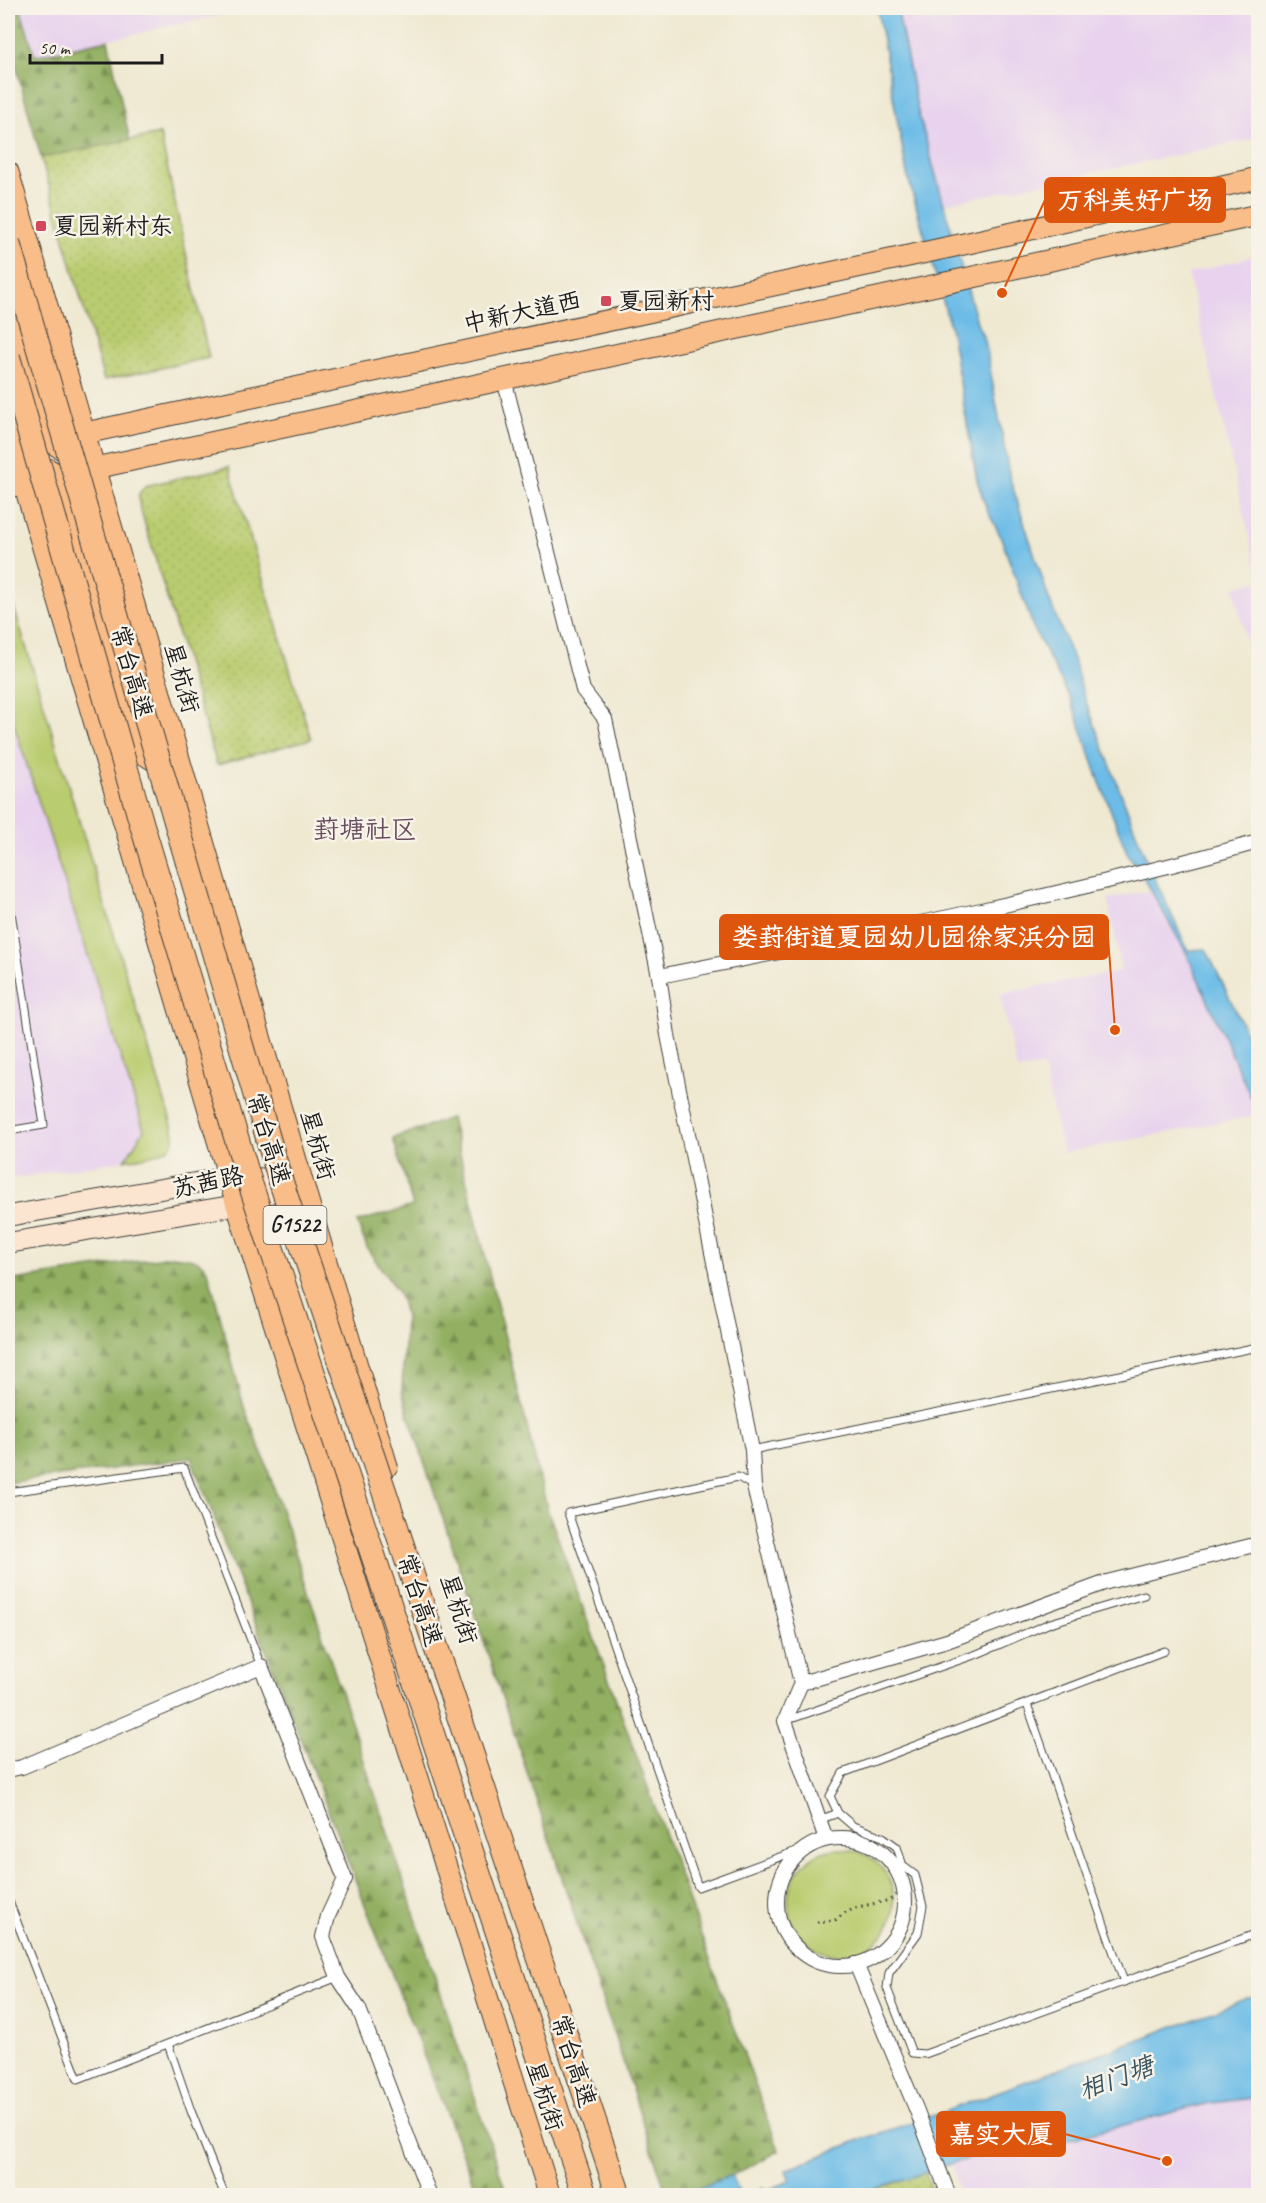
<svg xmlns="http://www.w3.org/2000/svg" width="1266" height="2203" viewBox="0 0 1266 2203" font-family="Caveat,'LXGW WenKai TC',sans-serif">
	<defs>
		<pattern id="forest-firs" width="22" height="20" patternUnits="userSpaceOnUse" patternTransform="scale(1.5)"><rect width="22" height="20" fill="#93b062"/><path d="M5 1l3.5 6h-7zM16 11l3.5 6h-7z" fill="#778e50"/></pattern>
		<pattern id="park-dots" width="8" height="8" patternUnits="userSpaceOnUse" patternTransform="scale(1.5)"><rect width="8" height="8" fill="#bacc6f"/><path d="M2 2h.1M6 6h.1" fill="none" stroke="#9faf60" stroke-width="1.8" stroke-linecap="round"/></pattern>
	</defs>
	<rect width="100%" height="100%" fill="#f7f3e8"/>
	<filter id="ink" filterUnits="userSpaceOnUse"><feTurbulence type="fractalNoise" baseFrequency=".0167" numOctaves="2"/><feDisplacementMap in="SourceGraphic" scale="12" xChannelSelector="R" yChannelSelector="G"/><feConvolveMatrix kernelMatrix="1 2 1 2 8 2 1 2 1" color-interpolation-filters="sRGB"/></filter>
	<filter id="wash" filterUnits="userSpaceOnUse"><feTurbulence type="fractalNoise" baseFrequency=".008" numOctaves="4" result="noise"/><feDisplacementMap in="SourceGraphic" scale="24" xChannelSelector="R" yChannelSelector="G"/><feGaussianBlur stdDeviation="1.35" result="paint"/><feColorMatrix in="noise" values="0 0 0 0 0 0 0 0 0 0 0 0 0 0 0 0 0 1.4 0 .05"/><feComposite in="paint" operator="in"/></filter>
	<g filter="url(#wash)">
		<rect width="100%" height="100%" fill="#efe9d2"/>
		<!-- built -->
		<g fill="#e8d2ee">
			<path d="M20,8H253L34,56Z"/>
			<path d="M897,8H1258V138L943,204L918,112Z"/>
			<path d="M1258,255V573L1188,274Z"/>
			<path d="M1258,581V692L1234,587Z"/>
			<path d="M8,706L145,1130L125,1160L8,1179Z"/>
			<path d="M1152,890L1187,954L1256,1104L1258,1115L1063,1153L1043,1066L1017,1070L1000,994L1121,971L1108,899Z"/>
			<path d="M1258,2097V2195H961L950,2164L998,2152L1063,2141L1204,2104Z"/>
		</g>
		<!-- grass -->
		<g fill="#bacc6f" stroke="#6b7446" stroke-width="1.5">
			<path d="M8,588L172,1125C173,1130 175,1135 174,1140C172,1154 137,1158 125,1160L144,1130L8,706Z"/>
			<circle cx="841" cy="1902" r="53"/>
		</g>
		<!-- forest -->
		<g fill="url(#forest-firs)" stroke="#58663f" stroke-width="1.5">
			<path d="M8,8H20L35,56L108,40L130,141L41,158L8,37Z"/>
			<path d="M451,1118L547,1508L779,2151C749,2166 701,2196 667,2195L408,1413L402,1391L405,1318L402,1303L397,1291L368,1250L357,1222L413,1206L393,1138Z"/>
			<path d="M171,1256C187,1257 199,1257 208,1271L244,1407L265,1461L507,2195H478L191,1458L8,1483V1281Z"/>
		</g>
		<!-- park -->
		<g fill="url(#park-dots)" stroke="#6b7446" stroke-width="1.5">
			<path d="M160,134L209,358L104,380L41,158Z"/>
			<path d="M229,467L311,739L217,765L139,504V494L145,486Z"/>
			<path d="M925,2172L934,2195L857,2196Z"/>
		</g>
		<!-- water -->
		<g fill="#6cbce7" stroke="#446c82" stroke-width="1.5">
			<path d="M877,8H897L918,112L978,326L985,341L1010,479L1049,599L1073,659L1085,699L1148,864L1188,950L1206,949L1258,1057V1113L1187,954L1139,869L1128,855L1099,780L1072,702L1034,629L1000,535L987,510L977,480L950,326L907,174Z"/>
			<path d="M1258,1995V2097L1204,2104L1063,2141L963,2160L857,2195L744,2196L763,2187L765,2191L790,2181L786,2170L857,2141L941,2113Z"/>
			<path d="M732,2175L740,2195H681Z"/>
		</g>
	</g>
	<g filter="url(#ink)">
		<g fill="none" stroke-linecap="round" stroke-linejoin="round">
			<!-- service casing -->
			<g stroke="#3c3b37" stroke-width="9">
				<g id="service">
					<path d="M8,893L44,1125L8,1131"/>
					<path d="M1255,1348L1258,1361"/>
					<path d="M752,1450L1258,1347"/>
					<path d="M753,1486L738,1477L568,1513L698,1887L807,1847"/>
					<path d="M8,1492L184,1468L261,1666"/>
					<path d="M1027,1704L1124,1982"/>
					<path d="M785,1721L977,1654L1050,1623L1144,1595"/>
					<path d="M819,1820L838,1813"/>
					<path d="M903,1866L897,1847L883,1837L853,1826L838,1813L830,1796L843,1773L1164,1651"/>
					<path d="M896,1868L903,1866L915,1875L923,1906L918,1933L889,1973L887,1988L912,2053L925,2054L1258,1933"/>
					<path d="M8,1899L78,2079L338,1977"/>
					<path d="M168,2044L191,2111L225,2196"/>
				</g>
			</g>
			<!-- minor casing -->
			<g stroke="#3c3b37" stroke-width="16">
				<g id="minor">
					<path d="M504,379L583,690L605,719L659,976L668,1035L752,1450L754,1487L801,1683"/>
					<path d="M659,976C860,936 1061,897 1258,842"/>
					<path d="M8,1770L22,1767L261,1666L345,1879L328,1916L323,1937L338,1977L359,2009L428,2191L417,2196"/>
					<circle cx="841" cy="1902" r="64"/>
					<path d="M826,1839L785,1721L801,1683L947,1641L1107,1582L1258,1544"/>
					<path d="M856,1964L917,2111L949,2196"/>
				</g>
			</g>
			<!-- secondary casing -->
			<g stroke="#3c3b37" stroke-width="22">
				<g id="secondary">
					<path d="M8,1216L229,1177L293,1180"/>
					<path d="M8,1243L237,1205L296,1183"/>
				</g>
			</g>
			<!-- primary casing -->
			<g stroke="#3c3b37" stroke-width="23">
				<g id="primary">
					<path d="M8,172L302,1181L387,1466"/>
					<path d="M8,296L50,441L62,449"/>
					<path d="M8,429L237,1205L550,2196"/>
					<path d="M16,448L964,244L1258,178"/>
					<path d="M48,469L60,476L139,751L168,769"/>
					<path d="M8,487L1258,215"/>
				</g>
			</g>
			<!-- path -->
			<path stroke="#3c3b37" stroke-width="3" stroke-dasharray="1.5 4.5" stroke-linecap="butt" d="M817,1922L835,1920L846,1912L858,1907L890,1900L904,1887"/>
			<!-- service -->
			<use href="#service" stroke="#fff" stroke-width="7"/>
			<!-- minor -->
			<use href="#minor" stroke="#fff" stroke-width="14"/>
			<!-- secondary -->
			<use href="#secondary" stroke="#fce5d0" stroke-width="20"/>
			<!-- primary -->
			<use href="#primary" stroke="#f8bd89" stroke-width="21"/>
			<!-- motorway-bridge casing -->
			<g stroke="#3c3b37" stroke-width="26" stroke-linecap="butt">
				<g id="motorway-bridge">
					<path d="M8,243L279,1176L619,2196"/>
					<path d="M8,357L142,825L250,1183L585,2196"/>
				</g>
			</g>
			<!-- motorway-bridge -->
			<use href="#motorway-bridge" stroke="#f8bd89" stroke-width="24"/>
		</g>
	</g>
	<!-- markers -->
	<g fill="#d1495b" stroke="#f7f3e8" stroke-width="2">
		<rect x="35" y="220" width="12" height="12" rx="3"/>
		<rect x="600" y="295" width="12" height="12" rx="3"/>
	</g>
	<g text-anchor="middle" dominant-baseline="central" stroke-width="5" stroke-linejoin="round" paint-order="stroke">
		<!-- shield labels -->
		<rect fill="#f7f3e8" stroke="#5e5c59" stroke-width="1.5" x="263.5" y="1206" width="63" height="38" rx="4.5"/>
		<g font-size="22" font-weight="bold" fill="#1c1c1c">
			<text x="295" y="1225">G1522</text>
		</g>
		<!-- poi labels -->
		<g font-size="24" fill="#1c1c1c" stroke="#f7f3e8" text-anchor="start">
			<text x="53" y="226">夏园新村东</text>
			<text x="618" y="301">夏园新村</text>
		</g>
		<!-- street labels -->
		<g font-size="24" fill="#1c1c1c" stroke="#f7f3e8">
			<text transform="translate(522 312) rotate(-12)">中新大道西</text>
			<text transform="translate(132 672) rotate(74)">常台高速</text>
			<text transform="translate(182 678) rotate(74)">星杭街</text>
			<text transform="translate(269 1139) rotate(73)">常台高速</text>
			<text transform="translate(318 1145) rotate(74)">星杭街</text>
			<text transform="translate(208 1182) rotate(-12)">苏茜路</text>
			<text transform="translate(420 1600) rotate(72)">常台高速</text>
			<text transform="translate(459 1609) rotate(72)">星杭街</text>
			<text transform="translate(574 2061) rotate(72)">常台高速</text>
			<text transform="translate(545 2096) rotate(72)">星杭街</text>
		</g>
		<!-- neighbourhood labels -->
		<g font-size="26" fill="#674d5d" stroke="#f7f3e8">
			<text x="365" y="829">葑塘社区</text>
		</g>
		<!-- water labels -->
		<g font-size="26" font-style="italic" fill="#385463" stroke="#f7f3e8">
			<text transform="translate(1116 2078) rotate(-20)">相门塘</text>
		</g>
	</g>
	<!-- callouts -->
	<path fill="none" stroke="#de560d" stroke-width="2" d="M1002 293L1045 200M1115 1030L1108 937M1167 2161L1065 2134"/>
	<g fill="#de560d" stroke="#f7f3e8" stroke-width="2">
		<circle cx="1002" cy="293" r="6"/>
		<circle cx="1115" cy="1030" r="6"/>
		<circle cx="1167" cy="2161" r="6"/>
	</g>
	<g fill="#de560d" stroke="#de560d" stroke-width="2">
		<rect x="1045" y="178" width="180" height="44" rx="6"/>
		<rect x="720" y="915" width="388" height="44" rx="6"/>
		<rect x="937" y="2112" width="128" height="44" rx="6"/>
	</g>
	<g font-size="26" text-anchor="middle" font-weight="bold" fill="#fff">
		<text x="1135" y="209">万科美好广场</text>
		<text x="914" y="946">娄葑街道夏园幼儿园徐家浜分园</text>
		<text x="1001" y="2143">嘉实大厦</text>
	</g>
	<!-- margin -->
	<rect width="1266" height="2203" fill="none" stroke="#f7f3e8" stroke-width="30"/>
	<!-- scale -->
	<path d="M30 54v9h132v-9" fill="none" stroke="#1c1c1c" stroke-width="3"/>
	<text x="39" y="54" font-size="18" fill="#1c1c1c" stroke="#f7f3e8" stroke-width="4.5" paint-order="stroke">50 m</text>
</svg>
